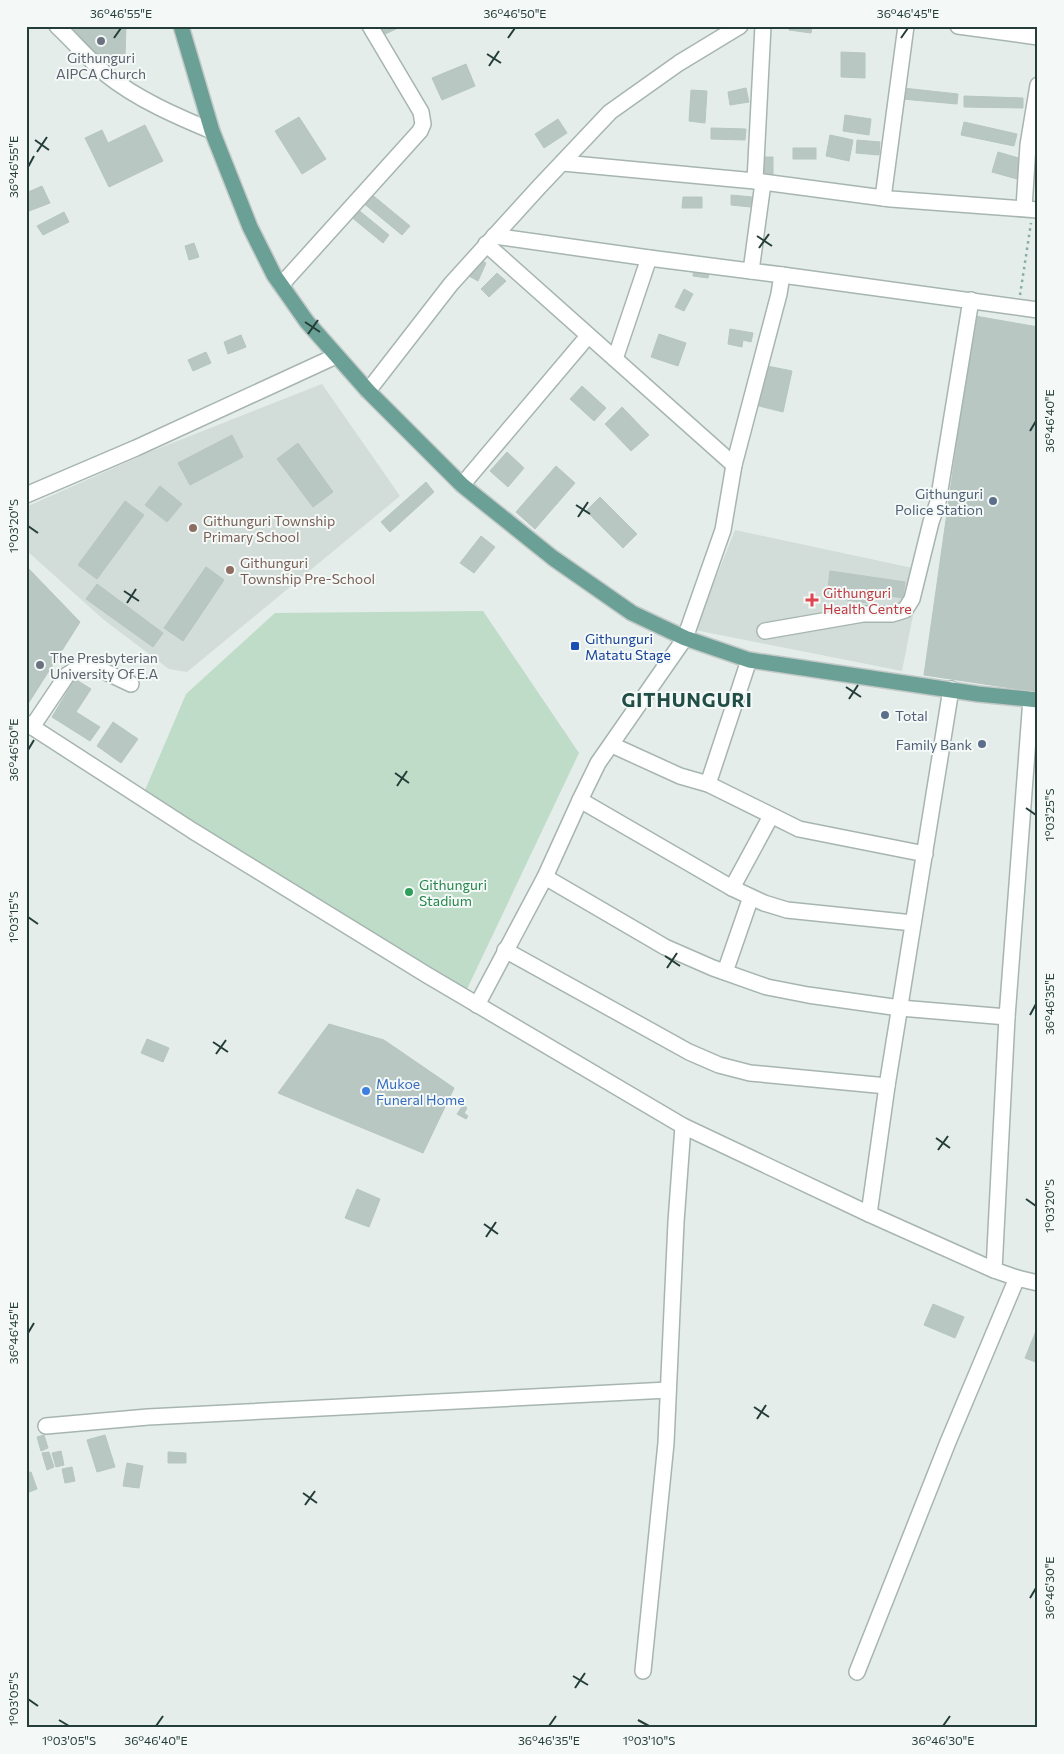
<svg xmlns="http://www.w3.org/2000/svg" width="1064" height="1754" viewBox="0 0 1064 1754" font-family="Commissioner,sans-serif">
	<rect width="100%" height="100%" fill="#e4ede9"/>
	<!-- built -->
	<g fill="#d2dcd8">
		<path d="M322,384L400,496L187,672L169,669L104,620L26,550V507L152,451Z"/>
		<path d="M735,530L922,570L902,671L695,630Z"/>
	</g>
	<!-- green -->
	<path fill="#bedcc8" d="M483,611L579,753L467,989L143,795L186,694L275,613Z"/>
	<!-- building -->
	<g fill="#b9c7c2" stroke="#b6c6c1">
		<path d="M61,26H126L125,55L107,72Z"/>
		<path d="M379,26H398V28L383,35Z"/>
		<path d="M790,26H812L811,33L789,30Z"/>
		<path d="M841,52L865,53V78L841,77Z"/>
		<path d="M466,64L475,86L442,100L432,78Z"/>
		<path d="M746,88L749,102L730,105L728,92Z"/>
		<path d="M903,88L958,94L957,104L902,99Z"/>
		<path d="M691,90L707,91L705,123L689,121Z"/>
		<path d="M964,96L1023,98V108L964,107Z"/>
		<path d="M845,115L871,119L869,135L843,131Z"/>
		<path d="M299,117L326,159L302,174L275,131Z"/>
		<path d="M558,119L567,133L544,148L535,134Z"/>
		<path d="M964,122L1017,134L1014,146L961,135Z"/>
		<path d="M145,125L163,161L109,187L85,138L102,130L108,143Z"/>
		<path d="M711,128L746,129L745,140L711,139Z"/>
		<path d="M830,135L853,140L849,161L826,156Z"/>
		<path d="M857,140L880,142L879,155L856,153Z"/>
		<rect x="793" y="148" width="23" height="11"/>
		<path d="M998,152L1022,159L1017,179L992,172Z"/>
		<path d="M759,157H773V177H760Z"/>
		<path d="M42,186L50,203L29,211L26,204V193Z"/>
		<path d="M370,193L410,226L402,235L362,202Z"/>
		<path d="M731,195L752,197L751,207L731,205Z"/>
		<path d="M683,197H702V208H682Z"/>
		<path d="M356,208L389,235L383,243L350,216Z"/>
		<path d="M64,212L69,222L43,235L37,226Z"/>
		<path d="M194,243L199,257L189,260L185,246Z"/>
		<path d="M477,258L486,263L478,281L469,276Z"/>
		<path d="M694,267L710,270L708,278L693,276Z"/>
		<path d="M497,273L506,281L489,297L481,289Z"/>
		<path d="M684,289L693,294L684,311L675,307Z"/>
		<path d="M975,316L1038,327V692L924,675Z"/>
		<path d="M730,329L753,333L751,342L743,340L742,347L728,344Z"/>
		<path d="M659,334L686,343L678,366L651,357Z"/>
		<path d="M241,335L246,347L228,354L224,342Z"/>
		<path d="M206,352L211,363L193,371L188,360Z"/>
		<path d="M767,366L792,371L783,412L759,406Z"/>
		<path d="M582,386L606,408L594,421L570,399Z"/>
		<path d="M622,407L649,435L631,451L605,424Z"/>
		<path d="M232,435L243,457L190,485L178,463Z"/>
		<path d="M298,443L333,492L313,507L277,459Z"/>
		<path d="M507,452L524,468L508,487L490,471Z"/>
		<path d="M556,466L575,483L535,529L516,512Z"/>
		<path d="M426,482L434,492L390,532L381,522Z"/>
		<path d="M160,486L182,504L167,522L145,505Z"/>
		<path d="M600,497L637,534L623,548L586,511Z"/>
		<path d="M125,501L144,515L97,579L78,565Z"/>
		<path d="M481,536L495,547L474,573L460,563Z"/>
		<path d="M26,566L80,622L26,707Z"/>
		<path d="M206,567L224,580L183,641L164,628Z"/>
		<path d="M830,571L905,582L903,598L869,593L867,603L827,597Z"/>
		<path d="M97,584L163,633L153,647L86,599Z"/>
		<path d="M75,679L91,689L76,712L100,727L90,741L52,717Z"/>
		<path d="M113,722L138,739L121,763L97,746Z"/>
		<path d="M329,1024L384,1040L454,1088L423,1153L278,1093Z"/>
		<path d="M147,1039L169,1048L163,1062L141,1053Z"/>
		<path d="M463,1105L467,1108L464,1113L468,1116L466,1119L457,1114Z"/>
		<path d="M357,1189L380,1199L369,1227L345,1218Z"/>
		<path d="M933,1304L964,1317L955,1338L924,1325Z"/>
		<path d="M1038,1326V1363L1025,1358Z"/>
		<path d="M44,1435L48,1448L41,1451L37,1437Z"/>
		<path d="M105,1435L115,1467L97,1472L87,1440Z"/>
		<path d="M61,1451L64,1465L56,1467L52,1453Z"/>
		<path d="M49,1452L54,1467L47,1470L42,1453Z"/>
		<path d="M168,1452L186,1453V1463H168Z"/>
		<path d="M127,1463L143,1466L139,1488L123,1486Z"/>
		<path d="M72,1467L75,1481L65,1483L62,1469Z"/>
		<path d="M31,1472L37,1489L29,1492L26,1484V1473Z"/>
	</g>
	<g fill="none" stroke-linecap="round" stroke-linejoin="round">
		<!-- minor casing -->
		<g stroke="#a7b5b0" stroke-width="18">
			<g id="minor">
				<path d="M57,26C74,42 89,60 107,75C137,99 176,116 212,131"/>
				<path d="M958,26L1038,37"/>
				<path d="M563,163L755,181L891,199L1038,210"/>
				<path d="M755,181L763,26"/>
				<path d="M883,198L906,26"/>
				<path d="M1024,208L1028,145L1038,85"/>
				<path d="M494,236L649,258L782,275"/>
				<path d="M486,244L734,465"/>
				<path d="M751,271L763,183"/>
				<path d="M281,285L420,131L423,124L421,112L370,26"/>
				<path d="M615,359L649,258"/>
				<path d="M368,391L451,284L539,187L610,112L679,63L740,26"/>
				<path d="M462,485L588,336"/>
				<path d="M26,495L136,448L336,356"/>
				<path d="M765,631L863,614H892L905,610L912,599L931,522L938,502L971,300"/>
				<path d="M26,723L193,831L427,975L683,1126L869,1214L994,1270L1017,1278L1038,1283"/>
				<path d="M32,727L67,675L78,668L93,666L131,684"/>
				<path d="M612,745L680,776L708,784L799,829L925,854"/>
				<path d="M708,784L749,660"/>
				<path d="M580,800L732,888L764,903L787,910L913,923"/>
				<path d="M545,877L665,947L713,968L767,987L808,995L900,1008L1007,1017"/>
				<path d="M732,888L771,816"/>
				<path d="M505,950L689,1052L719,1065L750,1073L887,1086"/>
				<path d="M725,972L751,897"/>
				<path d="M477,1005L545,877L580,800L598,763L685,638L723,530L734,465L779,294L782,275L1038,310"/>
				<path d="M869,1214L887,1086L951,689"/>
				<path d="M994,1270L1007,1017L1031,699"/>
				<path d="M46,1426L148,1417L668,1390"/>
				<path d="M643,1671L666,1443L676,1222L683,1126"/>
				<path d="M857,1672L948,1442L1017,1278"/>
			</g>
		</g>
		<!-- major casing -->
		<g stroke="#c2c9c7" stroke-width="18">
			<path id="major" d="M181,26L212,131L250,227L274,275L307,322L368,391L462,485L553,558L632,613L685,638L749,660L978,694L1038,700"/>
		</g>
		<!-- path -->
		<path stroke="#86aea5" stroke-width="2.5" stroke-dasharray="2.5 4" stroke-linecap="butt" d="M1020,295L1031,223"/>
		<!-- minor -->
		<use href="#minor" stroke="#fff" stroke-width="15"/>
		<!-- major -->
		<use href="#major" stroke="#6ba096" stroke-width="15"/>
	</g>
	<!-- ticks -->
	<path fill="none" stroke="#243d38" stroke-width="2" d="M114,38L121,28M508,38L515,28M901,38L908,28M487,54L501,63M489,66L499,51M35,140L49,150M37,152L47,137M28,167L34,156M757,236L772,246M759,248L769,234M305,322L320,332M308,334L318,320M1030,431L1036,421M576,505L590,514M578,517L588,502M28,526L38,533M124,591L139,601M127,603L136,589M846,687L861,697M849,699L858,685M28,750L34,740M395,773L409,783M397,786L407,771M1026,808L1036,815M28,917L38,924M665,956L680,966M667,968L677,953M1030,1015L1036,1004M213,1042L228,1052M216,1054L226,1040M936,1138L950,1148M938,1150L948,1136M1026,1199L1036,1206M484,1224L498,1234M486,1237L496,1222M28,1333L34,1323M754,1407L769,1417M757,1419L766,1405M303,1493L317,1503M305,1505L315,1491M1030,1598L1036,1588M573,1676L588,1685M575,1688L585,1673M28,1699L38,1706M59,1720L69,1726M638,1720L649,1726M156,1726L163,1716M549,1726L556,1716M943,1726L950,1716"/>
	<!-- markers -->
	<g fill="#6b7280" stroke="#f4f9f7" stroke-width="2">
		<circle cx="101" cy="41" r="5"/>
		<circle cx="40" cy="665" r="5"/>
	</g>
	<g fill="#5c6f8a" stroke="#f4f9f7" stroke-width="2">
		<circle cx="993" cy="501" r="5"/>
		<circle cx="885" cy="715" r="5"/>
		<circle cx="982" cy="744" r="5"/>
	</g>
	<g fill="#8d6e63" stroke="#f4f9f7" stroke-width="2">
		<circle cx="193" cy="528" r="5"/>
		<circle cx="230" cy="570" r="5"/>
	</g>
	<path fill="#e0444e" stroke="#f4f9f7" stroke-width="2" d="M809.5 592.5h5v5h5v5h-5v5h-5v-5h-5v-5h5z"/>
	<rect fill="#1a4fb4" stroke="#f4f9f7" stroke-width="2" x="570" y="641" width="10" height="10" rx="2.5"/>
	<circle fill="#2e9e5b" stroke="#f4f9f7" stroke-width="2" cx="409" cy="892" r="5"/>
	<circle fill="#3f7fe0" stroke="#f4f9f7" stroke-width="2" cx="366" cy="1091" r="5"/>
	<g text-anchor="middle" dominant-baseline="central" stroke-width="4" stroke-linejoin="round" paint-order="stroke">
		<!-- worship labels -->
		<g font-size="14" fill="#5b616d" stroke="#f4f9f7">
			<text x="101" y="57">Githunguri<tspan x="101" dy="16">AIPCA Church</tspan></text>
			<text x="50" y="657" text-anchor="start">The Presbyterian<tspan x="50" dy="16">University Of E.A</tspan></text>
		</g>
		<!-- service labels -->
		<g font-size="14" fill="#4e5e75" stroke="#f4f9f7" text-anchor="end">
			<text x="983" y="493">Githunguri<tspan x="983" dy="16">Police Station</tspan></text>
			<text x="895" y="715" text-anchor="start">Total</text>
			<text x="972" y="744">Family Bank</text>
		</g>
		<!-- education labels -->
		<g font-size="14" fill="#785e54" stroke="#f4f9f7" text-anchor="start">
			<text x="203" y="520">Githunguri Township<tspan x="203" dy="16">Primary School</tspan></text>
			<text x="240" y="562">Githunguri<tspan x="240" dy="16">Township Pre-School</tspan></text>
		</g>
		<!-- health labels -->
		<g font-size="14" fill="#be3a42" stroke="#f4f9f7" text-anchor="start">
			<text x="823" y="592">Githunguri<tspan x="823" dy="16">Health Centre</tspan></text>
		</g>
		<!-- transit labels -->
		<g font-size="14" fill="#164399" stroke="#f4f9f7" text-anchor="start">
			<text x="585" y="638">Githunguri<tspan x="585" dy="16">Matatu Stage</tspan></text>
		</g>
		<!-- leisure labels -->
		<g font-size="14" fill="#27864d" stroke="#f4f9f7" text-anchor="start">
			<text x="419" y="884">Githunguri<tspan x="419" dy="16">Stadium</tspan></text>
		</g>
		<!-- shop labels -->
		<g font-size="14" fill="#366cbe" stroke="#f4f9f7" text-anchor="start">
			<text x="376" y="1083">Mukoe<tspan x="376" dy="16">Funeral Home</tspan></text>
		</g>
		<!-- district labels -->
		<g font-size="19" font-weight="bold" letter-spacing="1" fill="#214e47" stroke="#f4f9f7">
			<text x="687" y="699">GITHUNGURI</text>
		</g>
	</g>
	<!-- border -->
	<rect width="1064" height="1754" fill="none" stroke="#f4f9f7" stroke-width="55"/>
	<rect x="28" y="28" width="1008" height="1698" fill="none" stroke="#243d38" stroke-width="2"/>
	<g font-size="12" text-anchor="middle" fill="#243d38">
		<text x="121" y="18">36°46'55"E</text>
		<text x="515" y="18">36°46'50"E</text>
		<text x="908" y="18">36°46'45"E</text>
		<text transform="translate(14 167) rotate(-90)" y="4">36°46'55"E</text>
		<text transform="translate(1050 421) rotate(-90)" y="4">36°46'40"E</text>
		<text transform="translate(14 526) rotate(-90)" y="4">1°03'20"S</text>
		<text transform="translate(14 750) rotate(-90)" y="4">36°46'50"E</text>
		<text transform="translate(1050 815) rotate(-90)" y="4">1°03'25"S</text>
		<text transform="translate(14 917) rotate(-90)" y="4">1°03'15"S</text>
		<text transform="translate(1050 1004) rotate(-90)" y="4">36°46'35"E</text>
		<text transform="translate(1050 1206) rotate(-90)" y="4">1°03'20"S</text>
		<text transform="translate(14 1333) rotate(-90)" y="4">36°46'45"E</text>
		<text transform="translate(1050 1588) rotate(-90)" y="4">36°46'30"E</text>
		<text transform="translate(14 1699) rotate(-90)" y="4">1°03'05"S</text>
		<text x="69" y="1745">1°03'05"S</text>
		<text x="156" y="1745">36°46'40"E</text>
		<text x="549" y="1745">36°46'35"E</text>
		<text x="649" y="1745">1°03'10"S</text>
		<text x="943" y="1745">36°46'30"E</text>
	</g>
</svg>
